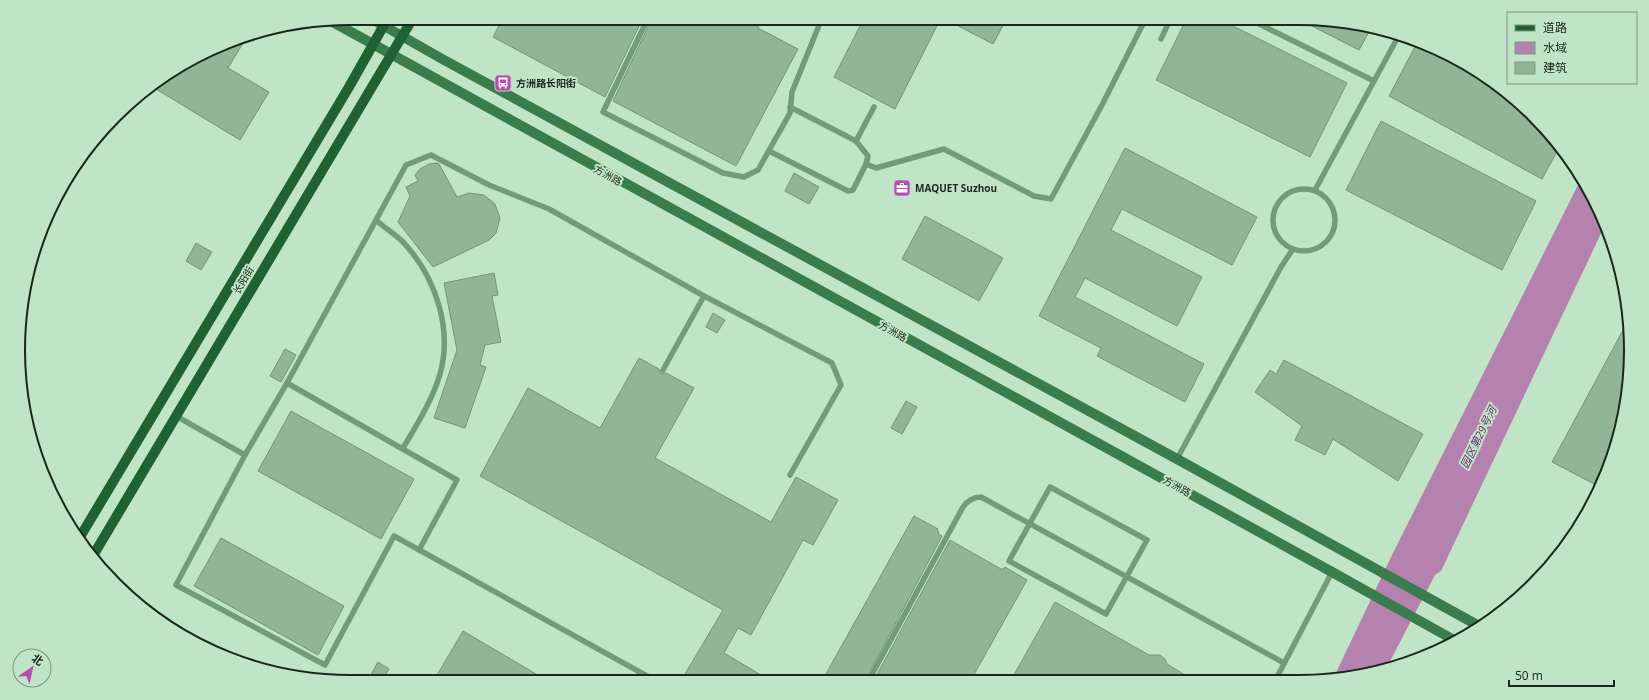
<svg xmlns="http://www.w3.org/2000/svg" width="1649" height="700" viewBox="0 0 1649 700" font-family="'Open Sans','Noto Sans SC',sans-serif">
	<rect width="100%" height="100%" fill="#c0e4c6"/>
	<!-- water -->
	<path fill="#b582b0" d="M1581,179L1597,203L1605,225L1441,571L1435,575L1387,667L1343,679H1333L1393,553Z"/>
	<!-- building -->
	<g fill="#92b598" stroke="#739479">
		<path d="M503,18H643L605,97L493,37Z"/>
		<path d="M652,18H763L758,28L798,49L736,166L613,101Z"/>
		<path d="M864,18H941L895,109L834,77Z"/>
		<path d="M943,18H1007L993,44Z"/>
		<path d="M1187,18H1217L1347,83L1310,157L1156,80Z"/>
		<path d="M1303,19L1322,22L1370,30L1359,50L1302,21Z"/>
		<path d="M248,35L228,68L269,92L240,140L151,86L184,62L243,36Z"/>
		<path d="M1418,41L1465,63L1518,101L1560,146L1542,179L1389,96Z"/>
		<path d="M1381,121L1536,201L1502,270L1346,190Z"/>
		<path d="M1125,148L1257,217L1232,265L1122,209L1111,230L1202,277L1177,326L1085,278L1075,297L1204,364L1185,402L1097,356L1101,348L1039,316Z"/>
		<path d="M437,163L439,164L457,197L469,193L484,195L495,204L500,218L496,233L489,240L433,267L398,222L410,196L406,187L418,181L415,175L420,169L429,164Z"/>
		<path d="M794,173L819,187L809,204L785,191Z"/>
		<path d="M925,216L1003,258L979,301L902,259Z"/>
		<path d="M196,243L212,252L201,270L186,261Z"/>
		<path d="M494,273L498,295L492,296L501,342L485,345L480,365L486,367L465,428L434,418L457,350L444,283Z"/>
		<path d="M713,313L725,320L717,333L706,327Z"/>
		<path d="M1629,319L1630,329L1628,394L1613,457L1598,486L1552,462Z"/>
		<path d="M285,349L296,355L281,382L270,376Z"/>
		<path d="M639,358L659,369L661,374L666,373L694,388L655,458L771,522L796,477L838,500L813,545L803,540L751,635L738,628L724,653L771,681H697L685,674L723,610L480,476L528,388L600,428Z"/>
		<path d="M1284,360L1423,434L1398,481L1333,439L1325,455L1295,440L1302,426L1255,392L1270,370L1276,374Z"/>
		<path d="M906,401L917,407L902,434L891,428Z"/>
		<path d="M291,411L414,479L381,539L258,471Z"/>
		<path d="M914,516L938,529L937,531L939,532L938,534L942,536L865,681H822Z"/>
		<path d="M221,538L344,606L318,655L194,586Z"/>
		<path d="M950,540L1001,569H1004L1005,567L1027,580L971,680H874Z"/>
		<path d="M1055,602L1149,655H1160L1165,659L1167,664L1193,680H1011Z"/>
		<path d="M463,631L548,681L433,682Z"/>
		<path d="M378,662L389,669L381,682H367Z"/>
	</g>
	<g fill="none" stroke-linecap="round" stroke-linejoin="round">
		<!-- lane -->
		<g stroke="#729b7a" stroke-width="5.5">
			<path d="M648,18L603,112L723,173L744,177L758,170L790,113L792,92L822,18"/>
			<path d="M1247,18L1374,81"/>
			<path d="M1161,39L1171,18"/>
			<path d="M856,141L874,107"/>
			<path d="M769,151L848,191L853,190L866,164L868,156L856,141L790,107"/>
			<path d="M866,164L876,168L944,149L1034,196L1051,199L1102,105L1146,18"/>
			<circle cx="1304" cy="220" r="31"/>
			<path d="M1315,190L1399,35"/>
			<path d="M377,221C385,228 395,234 403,242C435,276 453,328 440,374C433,399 416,426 403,448"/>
			<path d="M663,370L704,296"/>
			<path d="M287,383L457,480L419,550"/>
			<path d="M176,416L245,455"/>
			<path d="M1177,459L1281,267L1293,249"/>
			<path d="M1050,487L1147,540L1106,614L1009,561Z"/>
			<path d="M1276,679L1332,572"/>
			<path d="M869,680L963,507C968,500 973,497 981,497L1284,663"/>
			<path d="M656,681L394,536L325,665L176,585L245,455L287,383L406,165L431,155L489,185L549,209L704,296L832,363L841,385L790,475"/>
		</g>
		<!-- secondary -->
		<g stroke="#3b7c4c" stroke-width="10">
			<path d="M370,18L444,60L1177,459L1479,626"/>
			<path d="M331,21L1332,572L1454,640"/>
		</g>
		<!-- primary -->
		<g stroke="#206233" stroke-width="10">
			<path d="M80,537L349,87L388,18"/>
			<path d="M94,554L413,18"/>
		</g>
	</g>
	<!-- icons -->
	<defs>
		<g id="bus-square" transform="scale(0.9)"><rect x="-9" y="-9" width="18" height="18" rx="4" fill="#b64db0" stroke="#c0e4c6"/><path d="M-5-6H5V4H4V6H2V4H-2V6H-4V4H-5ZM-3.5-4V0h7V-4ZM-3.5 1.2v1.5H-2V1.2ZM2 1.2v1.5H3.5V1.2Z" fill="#fff"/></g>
		<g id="office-square" transform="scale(0.9)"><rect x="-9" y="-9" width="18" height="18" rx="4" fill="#b64db0" stroke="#c0e4c6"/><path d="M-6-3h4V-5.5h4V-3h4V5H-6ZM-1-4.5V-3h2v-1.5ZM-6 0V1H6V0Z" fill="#fff"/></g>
	</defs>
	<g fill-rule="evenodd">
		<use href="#bus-square" x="503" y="83"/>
		<use href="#office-square" x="902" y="188"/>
	</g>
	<g text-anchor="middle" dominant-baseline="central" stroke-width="4" stroke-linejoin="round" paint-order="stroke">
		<!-- poi labels -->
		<g font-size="10" font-weight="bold" fill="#19271c" stroke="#c0e4c6" text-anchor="start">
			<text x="516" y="83">方洲路长阳街</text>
			<text x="915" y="188">MAQUET Suzhou</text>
		</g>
		<!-- street labels -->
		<g font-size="10" fill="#19271c" stroke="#c0e4c6">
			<text transform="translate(608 175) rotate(29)">方洲路</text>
			<text transform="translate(243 280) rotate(-59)">长阳街</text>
			<text transform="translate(893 331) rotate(29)">方洲路</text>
			<text transform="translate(1177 486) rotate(29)">方洲路</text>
		</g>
		<!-- water labels -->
		<g font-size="11" font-style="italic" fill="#6d2e69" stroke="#c0e4c6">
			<text transform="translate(1478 437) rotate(-64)">园区第29号河</text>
		</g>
	</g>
	<!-- crop -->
	<path d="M0 0H1649V700H0ZM350 25H1299A325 325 0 0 1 1624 350V350A325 325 0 0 1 1299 675H350A325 325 0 0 1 25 350V350A325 325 0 0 1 350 25Z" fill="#c0e4c6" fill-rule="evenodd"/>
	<path fill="none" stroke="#19271c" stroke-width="2" d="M350 25H1299A325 325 0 0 1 1624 350V350A325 325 0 0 1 1299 675H350A325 325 0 0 1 25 350V350A325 325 0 0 1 350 25Z"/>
	<!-- legend -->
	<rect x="1507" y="12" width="130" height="72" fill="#c0e4c6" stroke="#7d9882"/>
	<rect x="1515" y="25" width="20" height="6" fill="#206233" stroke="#7d9882"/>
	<text x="1543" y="32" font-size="12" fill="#19271c">道路</text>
	<rect x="1515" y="42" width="20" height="12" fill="#b582b0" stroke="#7d9882"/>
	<text x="1543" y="52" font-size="12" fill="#19271c">水域</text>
	<rect x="1515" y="62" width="20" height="12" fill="#92b598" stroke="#7d9882"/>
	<text x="1543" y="72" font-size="12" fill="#19271c">建筑</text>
	<!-- north arrow -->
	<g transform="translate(32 668) rotate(34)"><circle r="19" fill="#c0e4c6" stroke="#7d9882"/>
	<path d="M0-3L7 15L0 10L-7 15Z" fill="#b64db0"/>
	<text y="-6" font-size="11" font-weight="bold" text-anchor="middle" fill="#19271c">北</text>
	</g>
	<!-- scale -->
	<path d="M1509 680v6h105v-6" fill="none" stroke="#19271c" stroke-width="2"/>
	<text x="1515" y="680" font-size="12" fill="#19271c" stroke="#c0e4c6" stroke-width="3" paint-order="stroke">50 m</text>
</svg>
